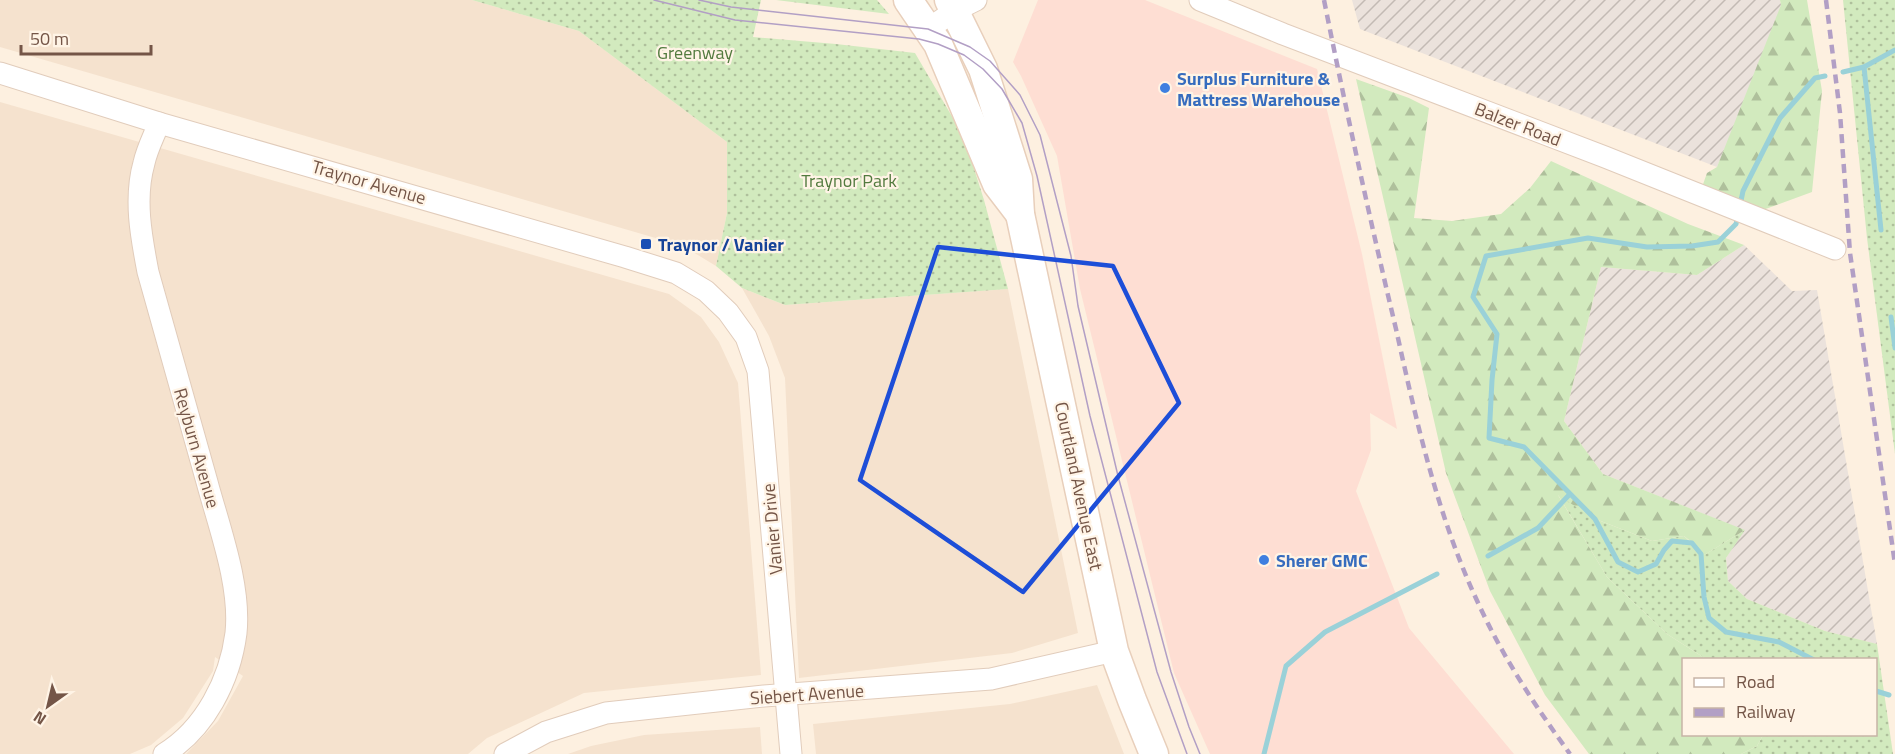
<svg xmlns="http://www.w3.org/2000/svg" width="1895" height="754" viewBox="0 0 1895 754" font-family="'Titillium Web',sans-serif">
	<defs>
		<pattern id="industrial-furrows" width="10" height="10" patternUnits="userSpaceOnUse" patternTransform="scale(1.5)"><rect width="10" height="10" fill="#ebe2dc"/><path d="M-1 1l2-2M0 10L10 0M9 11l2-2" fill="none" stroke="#c3bab4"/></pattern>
		<pattern id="grass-dots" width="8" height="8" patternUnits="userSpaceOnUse" patternTransform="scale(1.5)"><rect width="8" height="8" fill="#d2eabe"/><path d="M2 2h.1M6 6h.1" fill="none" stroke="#afc09c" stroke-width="1.8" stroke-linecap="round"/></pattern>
		<pattern id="forest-firs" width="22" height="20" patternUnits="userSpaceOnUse" patternTransform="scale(1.5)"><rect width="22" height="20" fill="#d2eabe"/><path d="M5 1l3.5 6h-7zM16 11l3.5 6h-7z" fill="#afc09c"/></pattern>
	</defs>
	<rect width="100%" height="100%" fill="#fdf0e0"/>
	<!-- residential -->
	<g fill="#f5e2ce">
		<path d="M0,0H472L579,31L727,142V213L716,266L683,246L0,47Z"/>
		<path d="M0,102L669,294L701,317L719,342L738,383L761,675L584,693L487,738L468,754H186L218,721L243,676L215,657L213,671L183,718L151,745L130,754H0Z"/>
		<path d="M742,288L785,305L1008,289L1078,633L1012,653L799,678L785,378L769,336Z"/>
		<path d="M1097,685L1124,754H816L813,724L1010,704Z"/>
		<path d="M760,727L762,754H568L591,746L644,735Z"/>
	</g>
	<!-- commercial -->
	<path fill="#feded3" d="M1038,0H1145L1317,69L1362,254L1397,429L1370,413L1371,450L1356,491L1409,628L1514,754H1210L1174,673L1080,289L1057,156L1021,76L1013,62Z"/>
	<!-- industrial -->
	<g fill="url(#industrial-furrows)">
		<path d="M1352,0H1780L1781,5L1768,49L1717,167L1360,29Z"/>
		<path d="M1744,245L1792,291L1817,290L1877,644L1825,631L1747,599L1728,581L1726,558L1744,530L1603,474L1564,421L1601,267L1697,275Z"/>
	</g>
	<!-- grass -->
	<g fill="url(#grass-dots)">
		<path d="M472,0H761L753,37L836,44L915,53L964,137L984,200L1008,289L785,305L742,288L716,266L727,213V142L579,31Z"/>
		<path d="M776,0H877L889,14Z"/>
		<path d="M1843,0H1895V454L1867,238Z"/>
		<path d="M1557,493L1593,518L1652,541L1684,536L1704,555L1745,530L1726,558L1728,581L1747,599L1825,631L1877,644L1893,754H1741L1757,746L1763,735L1876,734V660L1706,659L1667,634L1607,577Z"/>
	</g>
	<!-- forest -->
	<g fill="url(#forest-firs)">
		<path d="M1780,0H1807L1822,91L1812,192L1760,211L1701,190L1707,173L1717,167L1781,5Z"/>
		<path d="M1356,79L1409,98L1429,108L1414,218L1452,221L1501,214L1530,188L1551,161L1688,224L1744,245L1697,275L1601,267L1564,421L1603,474L1745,530L1701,557L1694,544L1684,536L1652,541L1593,518L1558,495L1607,577L1667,634L1706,659L1684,660V734L1763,735L1757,746L1741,754H1589L1545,695L1490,591L1446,473Z"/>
	</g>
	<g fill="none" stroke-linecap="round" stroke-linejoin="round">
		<!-- stream -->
		<g stroke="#9ad1d8" stroke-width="5">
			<path d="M1864,67L1881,230"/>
			<path d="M1843,72L1864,67L1895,50"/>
			<path d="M1740,206L1743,191L1780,118L1815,78L1825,76"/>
			<path d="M1738,215L1736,224L1718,242L1692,246L1647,247L1588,238L1486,256L1473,297L1497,334L1492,380L1489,438L1524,447L1595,519L1618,562L1638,572L1656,564L1664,550L1672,541L1692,543L1701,554L1704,597L1709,618L1726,632L1779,642L1814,660"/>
			<path d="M1891,317L1895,348"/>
			<path d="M1488,556L1538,528L1569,495"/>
			<path d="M1876,691L1889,695"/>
			<path d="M1264,754L1286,666L1325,632L1437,574"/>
		</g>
		<!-- street casing -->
		<g stroke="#e1ccbb" stroke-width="23">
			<g id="street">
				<path d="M1200,0L1283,34L1605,157L1835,249"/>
				<path d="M928,29L956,10L976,0"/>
				<path d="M0,73L159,123L625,257L676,273L706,291L728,312L746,337L758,371L791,754"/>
				<path d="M159,123C154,136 147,149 144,163C134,198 141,236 148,272C167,342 187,412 207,482C219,527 241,585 236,633C230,680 205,729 164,754"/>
				<path d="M505,754L546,732L606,713L764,696L991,679L1114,651"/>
			</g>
		</g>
		<!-- secondary casing -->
		<g stroke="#e8cfbb" stroke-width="31">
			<g id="secondary">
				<path d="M908,0L938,44L997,184L1020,214"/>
				<path d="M949,0L983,69L1018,179L1020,214L1114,651L1132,700L1154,754"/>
			</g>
		</g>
		<!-- street -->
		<use href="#street" stroke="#fff" stroke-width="21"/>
		<!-- secondary -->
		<use href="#secondary" stroke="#fff" stroke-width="28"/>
		<!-- tram -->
		<g stroke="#b29fc5" stroke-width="1.5">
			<path d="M654,0L735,20L919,39L938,44L964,55L983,69L1002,89L1022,123L1037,176L1090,416L1157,672L1187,754"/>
			<path d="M699,0L731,7L928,29L970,47L990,61L1020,95L1040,135L1071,256L1078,306L1118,476L1171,672L1189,727L1200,754"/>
		</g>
		<!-- rail -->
		<g stroke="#b29fc5" stroke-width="4.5" stroke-dasharray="9 6" stroke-linecap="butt">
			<path d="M1324,0C1346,110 1370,220 1396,329C1417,424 1438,519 1480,607C1504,659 1536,707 1570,754"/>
			<path d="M1826,0L1840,113L1850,253L1895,564"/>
		</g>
	</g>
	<!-- marked area -->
	<path fill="none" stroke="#1d4ed8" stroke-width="4.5" stroke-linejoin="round" d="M938,247L1113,266L1179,403L1023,592L860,480Z"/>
	<!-- markers -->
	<g fill="#3f7fe0" stroke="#fff4e6" stroke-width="2">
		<circle cx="1165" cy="88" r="6"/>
		<circle cx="1264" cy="560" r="6"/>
	</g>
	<rect fill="#1a4fb4" stroke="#fff4e6" stroke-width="2" x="640" y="238" width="12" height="12" rx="3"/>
	<g text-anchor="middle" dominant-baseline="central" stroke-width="4.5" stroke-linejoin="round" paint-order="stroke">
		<!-- park labels -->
		<g font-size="18" fill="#527a3e" stroke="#fff4e6">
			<text x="695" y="52">Greenway</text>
			<text x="849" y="180">Traynor Park</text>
		</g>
		<!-- shop labels -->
		<g font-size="18" font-weight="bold" fill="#366cbe" stroke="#fff4e6" text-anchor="start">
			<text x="1177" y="78">Surplus Furniture &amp;<tspan x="1177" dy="21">Mattress Warehouse</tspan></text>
			<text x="1276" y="560">Sherer GMC</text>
		</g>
		<!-- street labels -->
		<g font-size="18" fill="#745547" stroke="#fff4e6">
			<text transform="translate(1518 124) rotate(21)">Balzer Road</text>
			<text transform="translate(369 182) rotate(16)">Traynor Avenue</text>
			<text transform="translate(197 448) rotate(74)">Reyburn Avenue</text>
			<text transform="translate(1079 486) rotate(78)">Courtland Avenue East</text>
			<text transform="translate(772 529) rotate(-95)">Vanier Drive</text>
			<text transform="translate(807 694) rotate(-4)">Siebert Avenue</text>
		</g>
		<!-- transit labels -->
		<g font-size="18" font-weight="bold" fill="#164399" stroke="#fff4e6" text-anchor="start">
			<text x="658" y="244">Traynor / Vanier</text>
		</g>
	</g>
	<!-- legend -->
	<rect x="1682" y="658" width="195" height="78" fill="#fff4e6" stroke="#c7b4a6" stroke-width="1.5"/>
	<rect x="1694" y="678" width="30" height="9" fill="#ffffff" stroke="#c7b4a6" stroke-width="1.5"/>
	<text x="1736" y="688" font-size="18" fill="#745547">Road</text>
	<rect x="1694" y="708" width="30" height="9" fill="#b29fc5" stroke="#c7b4a6" stroke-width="1.5"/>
	<text x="1736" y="718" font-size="18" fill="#745547">Railway</text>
	<!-- north arrow -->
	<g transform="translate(48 706) rotate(214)" stroke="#fff4e6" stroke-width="4.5" paint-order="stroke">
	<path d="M0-4.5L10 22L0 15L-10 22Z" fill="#745547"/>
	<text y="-9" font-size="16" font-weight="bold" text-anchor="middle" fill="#745547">N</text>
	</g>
	<!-- scale -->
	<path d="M21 45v9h130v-9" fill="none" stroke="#745547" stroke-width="3"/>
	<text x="30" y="45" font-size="18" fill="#745547" stroke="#fff4e6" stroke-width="4.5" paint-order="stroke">50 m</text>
</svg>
